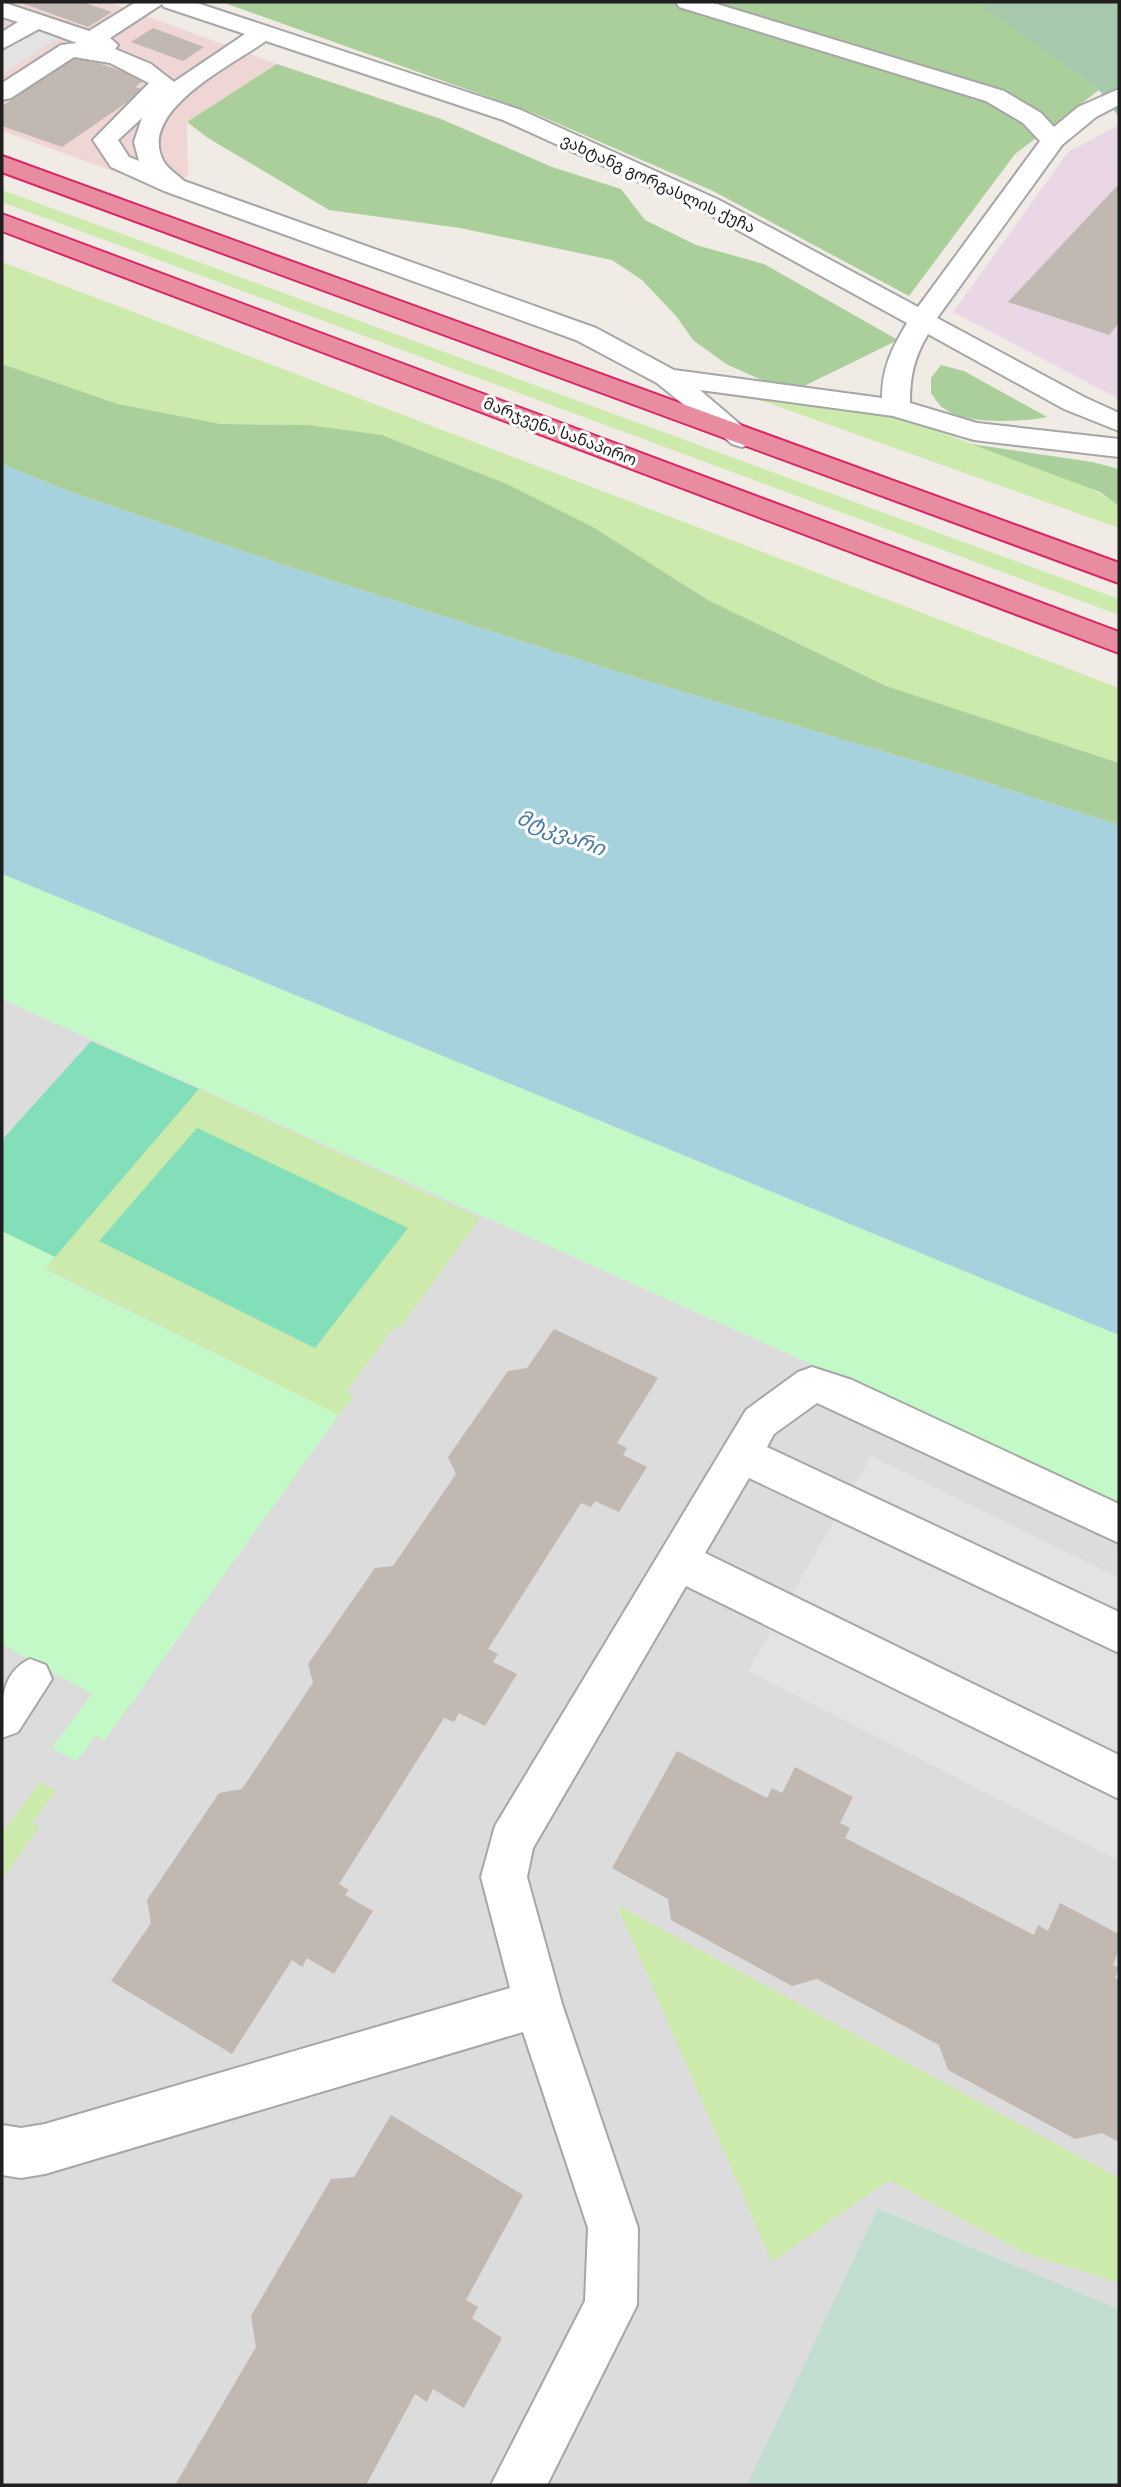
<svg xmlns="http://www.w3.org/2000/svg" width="1121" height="2487" viewBox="0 0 1121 2487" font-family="'Nunito Sans','Noto Sans Georgian',sans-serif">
	<rect width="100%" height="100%" fill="#f0ece5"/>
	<!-- residential -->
	<path fill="#dddcdc" d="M2,999L1119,1503V2309L879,2208L747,2485H2Z"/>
	<!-- commercial -->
	<path fill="#f0d5d5" d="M2,2H108L277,64L187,122L188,175L168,191L2,131Z"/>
	<!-- industrial -->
	<path fill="#e9d7e6" d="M1119,125V399L953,312L1068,152Z"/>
	<!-- grass -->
	<g fill="#cbeaab">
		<path d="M2,190L1119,599V615L2,202Z"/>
		<path d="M2,262L1119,688V763L886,686L708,600L593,527L507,484L382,435L309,425L221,424L118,404L2,364Z"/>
		<path d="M764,381C850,399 935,430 1016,460C1052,473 1089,483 1119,506V528L757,399Z"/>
		<path d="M199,1089L480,1218L400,1328L395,1326L346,1392L354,1396L339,1415L45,1268Z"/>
		<path d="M40,1782L56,1791L32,1823L40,1826L2,1880V1833Z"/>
		<path d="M617,1905L1119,2178V2283L1025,2253L889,2180L772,2262Z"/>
	</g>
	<!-- forest -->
	<g fill="#aacf9a">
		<path d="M222,2H992L982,6L1099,90L1015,154L909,296L713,191L536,114Z"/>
		<path d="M277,64L441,119L552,167L621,189L645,220L696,245L764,264L898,340L800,388L764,381L726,364L693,340L676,316L642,280L612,260L460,228L329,210L208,138L187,122Z"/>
		<path d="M2,364L118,404L221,424L309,425L382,435L507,484L593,527L708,600L886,686L1119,763V825L982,781L643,680L280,564L65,490L2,464Z"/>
		<path d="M941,365L964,371L1047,417C1023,422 966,425 945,409C939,406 935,398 931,393V378Z"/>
		<path d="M971,444L1092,462L1119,469V506L1100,492Z"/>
	</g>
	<!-- wetland -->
	<path fill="#c2ded1" d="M878,2208L1119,2309V2485H747Z"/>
	<!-- cemetery -->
	<path fill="#a6c9ab" d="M992,2H1119V117L1099,90L981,6Z"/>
	<!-- park -->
	<g fill="#c3f9c6">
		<path d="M2,874L1119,1335V1503L2,999Z"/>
		<path d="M2,1231L55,1257L45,1269L339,1415L104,1741L96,1736L76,1761L52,1748L92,1694L2,1644Z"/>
	</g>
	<!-- pitch -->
	<g fill="#83dfba">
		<path d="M91,1041L199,1089L55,1257L2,1231V1140Z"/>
		<path d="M197,1128L408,1228L315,1348L99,1241Z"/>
	</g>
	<!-- parking -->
	<g fill="#e3e3e3">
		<path d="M31,21L67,33L2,74V39Z"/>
		<path d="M871,1456L1119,1578V1861L748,1671Z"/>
	</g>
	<!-- water -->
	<path fill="#a6d2dd" d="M2,464L65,490L280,564L643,680L982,781L1119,825V1335L2,874Z"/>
	<!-- building -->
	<g fill="#c0b8b1">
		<path d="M19,2H82L112,12L88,27Z"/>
		<path d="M153,28L204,47L183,61L131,42Z"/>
		<path d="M77,56L146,79L135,87L145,90L62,147L2,126V106Z"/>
		<path d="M1119,184V323L1109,335L1008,302Z"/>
		<path d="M554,1329L658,1378L617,1443L627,1448L623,1455L647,1467L619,1512L595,1501L591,1507L581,1503L488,1649L498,1654L493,1662L517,1674L485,1726L459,1713L454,1722L444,1718L339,1884L349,1890L345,1895L373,1911L334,1974L307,1958L302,1967L292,1960L232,2054L111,1981L151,1923L147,1900L219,1793L242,1789L313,1683L308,1664L375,1568L393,1566L456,1474L448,1457L508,1371L527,1368Z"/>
		<path d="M677,1751L767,1798L772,1788L782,1793L795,1767L853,1797L840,1823L850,1828L845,1838L1034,1935L1038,1925L1048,1931L1060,1903L1119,1934V1949L1113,1965L1119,1968L1115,1978L1119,1980V2142L1102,2133L1075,2139L948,2070L939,2045L817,1979L792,1986L671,1920L668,1899L612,1868Z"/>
		<path d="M391,2115L523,2195L466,2300L478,2307L472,2318L502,2338L464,2408L433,2389L427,2402L415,2394L366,2485H175L256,2347L251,2316L331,2179L354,2177Z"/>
	</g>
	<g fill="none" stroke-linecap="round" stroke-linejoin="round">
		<!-- minor casing -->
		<g stroke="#a6a6a6" stroke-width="4">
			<g id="minor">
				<path d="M2,2L89,31L136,2H194L521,110L719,200L918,307L1040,141L1023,123L986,101L679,7L676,2H710L1004,91L1041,113L1054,127L1078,107L1119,89V105L1096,117L1062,145L937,318L1084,397L1119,413V431L1064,409L928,334C914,358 910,376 910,403L977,423L1119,439V457L974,440L893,416L700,390L756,438L752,444L742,447L732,444L657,383L576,340L164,191L111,167L93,140L149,83L110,63L74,57L11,98L2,100V83L61,45L77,43L39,29L2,49V32L18,22L2,17ZM162,4L164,7L245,34L174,82L151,64L115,49L118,45L110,38ZM266,41L503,120L701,210L907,323C892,348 882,368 882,398L674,370L596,328L184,181C178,175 168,169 164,162C135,111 234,64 266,41ZM142,118L134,142L139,161L129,157L118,140Z"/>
				<path d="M812,1367L852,1380L1119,1504V1543L817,1403L774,1434L767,1447L1119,1612V1653L749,1478L705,1553L1119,1755V1799L686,1586L533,1848L527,1877L562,2004L638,2228L637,2305L547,2485H491L585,2301L588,2228L523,2032L45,2174L21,2178L2,2175V2125L21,2128L45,2124L510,1988L481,1877L495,1826L746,1410L798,1372Z"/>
				<path d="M30,1659L46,1665L52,1679L18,1732L2,1738C1,1704 0,1673 30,1659Z"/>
			</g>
		</g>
		<!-- highway casing -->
		<g stroke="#db2566" stroke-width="4">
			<g id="highway">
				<path d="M2,156L1119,563V583L2,172Z"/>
				<path d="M2,214L1119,632V653L2,231Z"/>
			</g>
		</g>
		<!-- minor -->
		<use href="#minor" fill="#fff" fill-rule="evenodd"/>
		<!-- highway -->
		<use href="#highway" fill="#e78d9f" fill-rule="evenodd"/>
	</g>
	<g text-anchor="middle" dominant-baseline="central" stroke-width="6" stroke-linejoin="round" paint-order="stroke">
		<!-- far-street labels -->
		<g font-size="16" fill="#1f1f1f" stroke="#fff">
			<text transform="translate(658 184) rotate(25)">ვახტანგ გორგასლის ქუჩა</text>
			<text transform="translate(560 432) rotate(21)">მარჯვენა სანაპირო</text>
		</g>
		<!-- water labels -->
		<g font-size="21" font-style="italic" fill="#487aa7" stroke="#fff">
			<text transform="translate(561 833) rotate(21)">მტკვარი</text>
		</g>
	</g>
	<!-- border -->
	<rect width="1121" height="2487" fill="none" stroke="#1f1f1f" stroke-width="7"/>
</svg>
